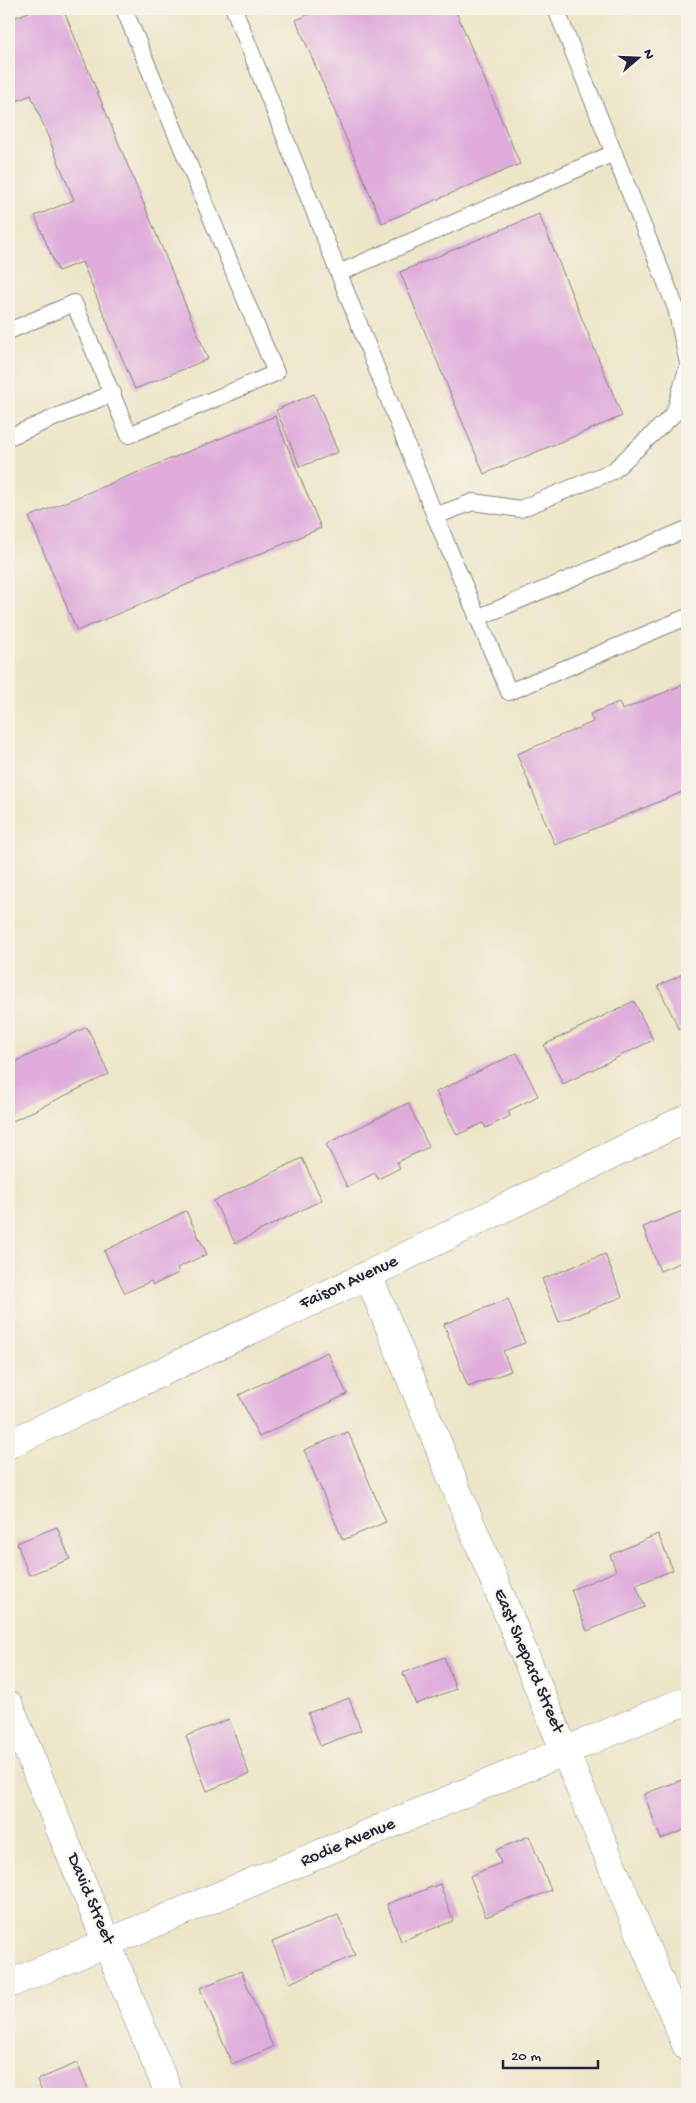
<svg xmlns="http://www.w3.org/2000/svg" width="696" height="2103" viewBox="0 0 696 2103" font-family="'Gochi Hand',sans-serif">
	<rect width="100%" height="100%" fill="#f7f3e8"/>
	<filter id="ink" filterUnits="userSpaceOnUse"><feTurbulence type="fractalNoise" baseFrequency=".02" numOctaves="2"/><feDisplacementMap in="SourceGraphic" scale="10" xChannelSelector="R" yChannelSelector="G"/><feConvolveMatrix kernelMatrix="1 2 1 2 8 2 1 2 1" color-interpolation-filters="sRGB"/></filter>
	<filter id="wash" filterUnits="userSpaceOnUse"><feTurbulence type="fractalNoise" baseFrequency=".0096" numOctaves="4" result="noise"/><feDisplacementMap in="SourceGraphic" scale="20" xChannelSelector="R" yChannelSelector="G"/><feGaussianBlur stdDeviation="1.12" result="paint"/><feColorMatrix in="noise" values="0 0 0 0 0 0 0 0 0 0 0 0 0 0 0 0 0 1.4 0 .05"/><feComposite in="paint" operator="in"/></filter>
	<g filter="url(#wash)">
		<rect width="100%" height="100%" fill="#ece5c8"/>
		<g id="blocks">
			<!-- building -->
			<g fill="#dfacdb">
				<path d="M36,9H63L208,359L135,389L82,262L58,271L35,216L74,200L31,95L9,104V20Z"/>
				<path d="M322,9H455L520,164L382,223L296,20Z"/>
				<path d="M539,214L622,416L484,474L400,272Z"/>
				<path d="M314,394L338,452L300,467L276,410Z"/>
				<path d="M275,416L321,528L77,631L29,517Z"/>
				<path d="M687,683V790L555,845L517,754L593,722L590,714L619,702L622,710Z"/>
				<path d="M687,972V1025L679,1029L658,986Z"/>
				<path d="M634,1001L653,1040L563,1084L544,1045Z"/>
				<path d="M87,1027L109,1074L9,1123V1065Z"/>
				<path d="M517,1053L538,1096L508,1111L510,1116L486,1128L483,1123L457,1135L436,1092Z"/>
				<path d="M408,1103L429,1147L397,1162L400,1168L378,1179L375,1173L347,1187L326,1144Z"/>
				<path d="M302,1158L322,1200L235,1243L214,1201Z"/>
				<path d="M687,1209V1260L660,1271L643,1227Z"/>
				<path d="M186,1211L207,1254L177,1268L179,1273L153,1285L151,1281L125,1293L104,1251Z"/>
				<path d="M605,1254L622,1297L559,1322L542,1279Z"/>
				<path d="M508,1299L525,1343L503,1351L511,1371L468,1387L444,1324Z"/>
				<path d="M327,1352L347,1394L259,1437L239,1395Z"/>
				<path d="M348,1432L386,1522L343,1540L304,1450Z"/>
				<path d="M57,1527L70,1559L29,1575L17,1543Z"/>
				<path d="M658,1534L673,1570L636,1585L645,1607L587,1631L571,1590L616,1571L610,1555Z"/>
				<path d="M444,1657L456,1689L416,1704L403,1673Z"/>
				<path d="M349,1698L361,1730L320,1746L308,1713Z"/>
				<path d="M229,1719L249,1774L207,1791L186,1736Z"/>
				<path d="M687,1778V1829L661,1839L644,1794Z"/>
				<path d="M529,1836L551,1890L486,1917L470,1876L501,1863L496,1850Z"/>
				<path d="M440,1884L453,1921L401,1941L387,1904Z"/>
				<path d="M338,1915L355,1955L290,1983L272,1942Z"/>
				<path d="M241,1971L273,2047L232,2064L200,1988Z"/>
				<path d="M77,2063L90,2094H43L37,2080Z"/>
			</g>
		</g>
	</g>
	<g filter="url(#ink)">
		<use href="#blocks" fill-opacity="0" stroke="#878482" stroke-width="1"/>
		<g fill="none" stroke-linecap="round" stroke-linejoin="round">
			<!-- lane casing -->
			<g stroke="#878482" stroke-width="18">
				<g id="lane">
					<path d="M234,9L435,516L473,502L520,509L613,471L674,414L687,369"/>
					<path d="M556,9L676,308L687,359"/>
					<path d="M339,273L614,153"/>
					<path d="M9,331L74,303L129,435L276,373L124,9"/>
					<path d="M9,437L113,393"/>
					<path d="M435,516L509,692L687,617"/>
					<path d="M477,618L687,529"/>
				</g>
			</g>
			<!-- street casing -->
			<g stroke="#878482" stroke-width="29">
				<g id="street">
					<path d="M368,1275L687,2047"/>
					<path d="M9,1444L368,1275L687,1118"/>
					<path d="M9,1705L169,2094"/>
					<path d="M9,1984L687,1700"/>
				</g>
			</g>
			<!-- lane -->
			<use href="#lane" stroke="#fff" stroke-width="16"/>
			<!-- street -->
			<use href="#street" stroke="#fff" stroke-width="28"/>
		</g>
	</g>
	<g text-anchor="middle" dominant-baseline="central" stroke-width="4" stroke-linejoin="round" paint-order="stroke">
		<!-- street labels -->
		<g font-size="18" fill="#22223b" stroke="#f7f3e8">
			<text transform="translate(349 1283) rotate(-25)">Faison Avenue</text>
			<text transform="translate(528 1661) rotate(67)">East Shepard Street</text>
			<text transform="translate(348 1843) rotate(-23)">Rodie Avenue</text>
			<text transform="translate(90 1899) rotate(67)">David Street</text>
		</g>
	</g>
	<!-- margin -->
	<rect width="696" height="2103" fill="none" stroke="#f7f3e8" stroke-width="30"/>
	<!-- north arrow -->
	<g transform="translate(638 58) rotate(71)" stroke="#f7f3e8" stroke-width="4" paint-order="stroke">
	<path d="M0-4L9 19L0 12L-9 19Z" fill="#22223b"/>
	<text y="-8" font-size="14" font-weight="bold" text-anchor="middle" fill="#22223b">N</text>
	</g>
	<!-- scale -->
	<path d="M503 2060v8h95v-8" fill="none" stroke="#22223b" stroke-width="2.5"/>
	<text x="511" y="2060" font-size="15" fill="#22223b" stroke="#f7f3e8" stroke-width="4" paint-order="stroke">20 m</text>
</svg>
